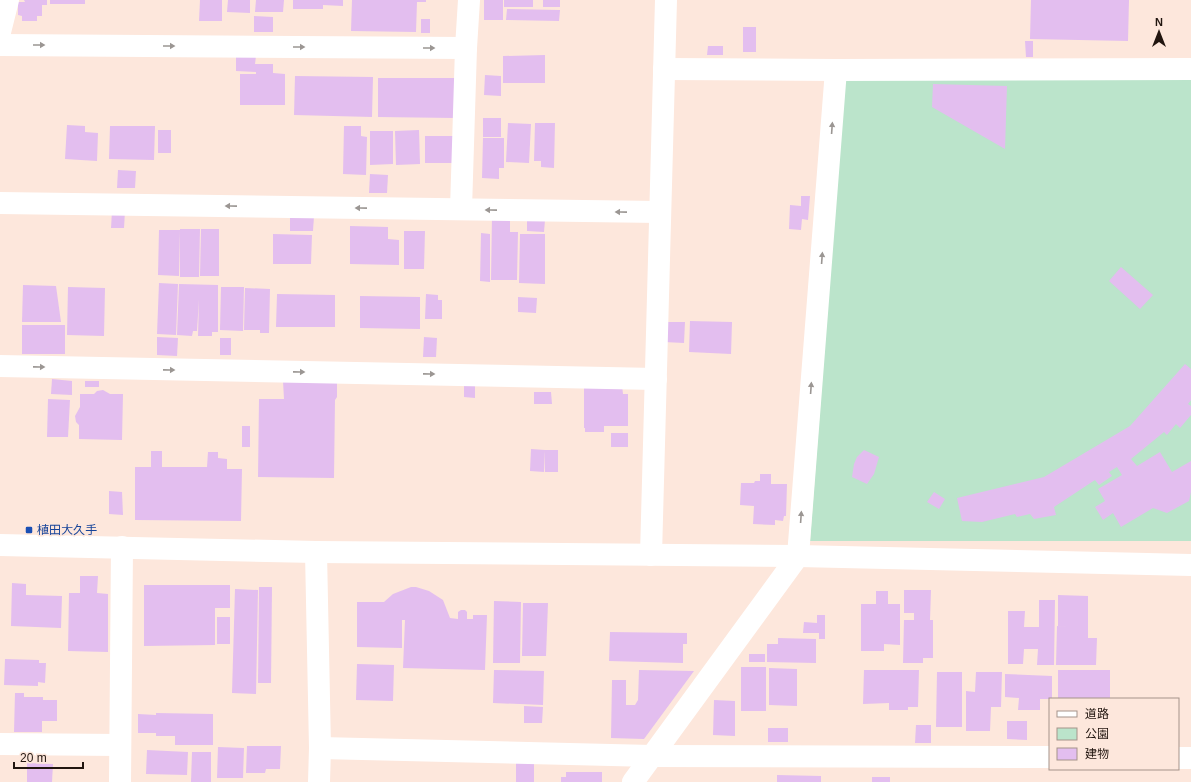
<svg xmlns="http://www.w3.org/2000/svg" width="1191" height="782" viewBox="0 0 1191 782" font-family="Arial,'Noto Sans JP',sans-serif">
	<rect width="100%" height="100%" fill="#fde7dc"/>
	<!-- green -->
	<path fill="#bbe4cb" d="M1191,77V541H810L845,79Z"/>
	<!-- building -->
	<g fill="#e3beef">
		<path d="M24,0H47V5H42V16H37V21H22V16L18,15V2H25Z"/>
		<rect x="50" y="0" width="35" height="4"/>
		<path d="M200,0H222V21H199Z"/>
		<path d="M228,0H250V13L227,12Z"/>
		<path d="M256,0H284L283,12H255Z"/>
		<path d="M293,0H343V6L323,5V9H293Z"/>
		<path d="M352,0H426V2H417L416,32L351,31Z"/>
		<rect x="484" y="0" width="19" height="20"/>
		<rect x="504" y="0" width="29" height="7"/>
		<rect x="543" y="0" width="17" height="7"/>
		<path d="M1031,0H1129L1128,41L1030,39Z"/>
		<path d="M507,9L560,10L559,21L506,20Z"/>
		<path d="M254,16L273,17V32H254Z"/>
		<rect x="421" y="19" width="9" height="14"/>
		<rect x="743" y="27" width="13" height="25"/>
		<path d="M1025,41H1033V57H1026Z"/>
		<path d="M708,46H723V55H707Z"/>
		<path d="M545,55V83H503V56Z"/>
		<path d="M236,56H256L255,64H273V73L285,74V105H240V74H256V72L236,71Z"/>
		<path d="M485,75L501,76V96L484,95Z"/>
		<path d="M295,76L373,77L372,117L294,115Z"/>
		<path d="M378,78H456L455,118L378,117Z"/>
		<path d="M933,84L1007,86L1005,149L932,107Z"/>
		<rect x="483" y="118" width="18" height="19"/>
		<path d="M508,123L531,124L529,163L506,162Z"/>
		<path d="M535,123H555L554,168L541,167V161H534Z"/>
		<path d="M67,125L85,126V132L98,133L97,161L65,159Z"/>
		<path d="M110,126H155L154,160L109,159Z"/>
		<path d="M344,126H361V136L367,137L366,175L343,174Z"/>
		<rect x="158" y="130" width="13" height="23"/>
		<path d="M419,130L420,164L396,165L395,131Z"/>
		<path d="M370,131H393V164L370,165Z"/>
		<path d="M425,136H457L456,163H425Z"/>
		<path d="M483,138H504V168H499V179L482,178Z"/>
		<path d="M118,170L136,171L135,188H117Z"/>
		<path d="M370,174L388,175L387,193H369Z"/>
		<path d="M801,196H810L808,220L802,219L801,230L789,229L790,205L801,206Z"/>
		<path d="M112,211H125L124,228H111Z"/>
		<path d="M290,216H314L313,231H290Z"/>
		<path d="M492,216H510V232H518L517,280H491Z"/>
		<path d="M527,219L545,220L544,232L527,231Z"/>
		<path d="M350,226L388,227V239L399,240V265L350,264Z"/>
		<path d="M180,229H200L199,277H180Z"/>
		<path d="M201,229H219V276H200Z"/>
		<path d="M159,230H180L179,276L158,275Z"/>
		<path d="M404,231H425L424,269H404Z"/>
		<path d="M481,233L490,234V282L480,281Z"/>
		<path d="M273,234L312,235L311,264H273Z"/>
		<path d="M520,234H545V284L519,283Z"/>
		<path d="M1121,267L1153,295L1140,309L1109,281Z"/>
		<path d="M159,283L178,284L176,335L157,334Z"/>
		<path d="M179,284L218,285V332H212V336H198L199,299L197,331H193L192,336L177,335Z"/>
		<path d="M23,285L56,286L61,322H22Z"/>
		<path d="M68,287L105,288L104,336L67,335Z"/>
		<path d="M221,287H244L243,331L220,330Z"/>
		<path d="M245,288L270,289L269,333H260V330H244Z"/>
		<path d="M277,294L335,295V327H276Z"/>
		<path d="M426,294L438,295V300H442V319H425Z"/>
		<path d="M360,296L420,297V329L360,328Z"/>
		<path d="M518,297L537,298L536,313L518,312Z"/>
		<path d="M690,321L732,322L731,354L689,352Z"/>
		<path d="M664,322H685L684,343L664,342Z"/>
		<rect x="22" y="325" width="43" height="29"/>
		<path d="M157,337L178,338L177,356L157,355Z"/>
		<path d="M424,337L437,338L436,357H423Z"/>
		<rect x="220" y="338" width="11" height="17"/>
		<path d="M1185,364L1191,369V400L1188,404L1191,406V415L1180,428L1176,424L1167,435L1164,432L1131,459L1137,466L1160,452L1172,472L1191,461V492L1189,501L1167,513L1153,508L1121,527L1113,513L1103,520L1095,507L1105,501L1098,489L1122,475L1117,467L1109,472L1112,476L1099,485L1095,480L1054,507L1056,515L1034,519L1030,514L1017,517L1015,514L982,522L962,521L957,498L1044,477L1130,426Z"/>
		<path d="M52,379L72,381V395L51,394Z"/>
		<rect x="85" y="381" width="14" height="6"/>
		<path d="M283,381H337V397L335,400L334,478L258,477L259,399H284Z"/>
		<path d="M464,384H475V398L464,397Z"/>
		<path d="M584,384L622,385L623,394H628V426H604V432H585V428H584Z"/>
		<path d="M103,390L110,394H123L122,440L79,439V425L76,422L75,416L80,407V394H94L97,391Z"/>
		<path d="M534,392H551L552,404H534Z"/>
		<path d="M48,399L70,400L68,437H47Z"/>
		<rect x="242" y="426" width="8" height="21"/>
		<rect x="611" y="433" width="17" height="14"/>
		<path d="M531,449L545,450L544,472L530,471Z"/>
		<rect x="545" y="450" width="13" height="22"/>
		<path d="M864,450L879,457L874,474L867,484L852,477L854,464L857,457Z"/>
		<path d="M151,451H162V467H207L208,452H218V458L227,459V469H242L241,521L135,520V467H151Z"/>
		<path d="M760,474H771V484H787L786,516H784L783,521L775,520V525L753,524L754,506L740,505L741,483H754L755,481H760Z"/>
		<path d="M109,491L122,492L123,515L109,514Z"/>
		<path d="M934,492L945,499L939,509L927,502Z"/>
		<path d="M80,576H98L97,593L108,594V652L68,651L69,593H80Z"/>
		<path d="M12,583L26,584V595L62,596L61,628L11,626Z"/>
		<path d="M144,585H230V608H215V645L144,646Z"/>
		<path d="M259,587H272L271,683H258Z"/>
		<path d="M411,587H416L429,591L443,600L450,618L458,619V612L461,610H465L467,612V619H473V615H487L485,670L403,668L405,620H402V648L357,647V602H384L393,594Z"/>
		<path d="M235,589L258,590L256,694L232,693Z"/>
		<path d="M904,590H931L930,620H933V658H923V663H903L904,620H914V613H904Z"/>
		<path d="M876,591H888V604H900V645L884,644V651H861V604H876Z"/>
		<path d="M1058,595L1088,596V638H1097L1096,665H1056L1057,626L1075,627L1058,626Z"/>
		<path d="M1039,600H1055L1054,665H1037L1038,649H1024L1023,664H1008V611H1025L1024,627H1039Z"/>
		<path d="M494,601L521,602L520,663H493Z"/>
		<path d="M523,603H548L546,656H522Z"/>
		<path d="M817,615H825V639H819V633H803L804,622L817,623Z"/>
		<rect x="217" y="617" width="13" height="27"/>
		<path d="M610,632L687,633V644H683V663L609,661Z"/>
		<path d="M778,638L816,639V663L767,662V644H778Z"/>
		<rect x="749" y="654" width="16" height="8"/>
		<path d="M5,659L39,660V663H46L45,683L38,682V686L4,685Z"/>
		<path d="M357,664L394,665L393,701L356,700Z"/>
		<rect x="741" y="667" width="25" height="44"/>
		<path d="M769,668L797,669V706L769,705Z"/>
		<path d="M494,670L544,671L543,705L493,703Z"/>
		<path d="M639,670L694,671L644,739L611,738L612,680H626V705H635L638,700Z"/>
		<path d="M864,670H919L918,707H908V710H889V703L863,704Z"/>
		<rect x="1058" y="670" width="52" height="29"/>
		<path d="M937,672H962V727H936Z"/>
		<path d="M976,672H1002L1001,707H991L990,731H966V691L975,692Z"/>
		<path d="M1005,674L1052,676V699H1040V710H1018L1019,698L1005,697Z"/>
		<path d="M15,693H24V697H43V700H57V721H42V732H14Z"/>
		<path d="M714,700L735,701V736L713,735Z"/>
		<path d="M524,706L543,707L542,723H524Z"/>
		<path d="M156,713L213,714V745H175V736H156V733H138V714L156,715Z"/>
		<path d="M1007,721H1027V740L1007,739Z"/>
		<path d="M916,725H931V743H915Z"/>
		<rect x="768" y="728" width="20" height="14"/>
		<path d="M247,746H281L280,769H266L265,773H246Z"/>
		<path d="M218,747L244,748L243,778H217Z"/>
		<path d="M147,750L188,752L187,775L146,774Z"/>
		<path d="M192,752H211V782H191Z"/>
		<rect x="516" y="762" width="18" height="20"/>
		<path d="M27,763L53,764L52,782H27Z"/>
		<path d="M566,772H602V782H561V777H566Z"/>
		<path d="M777,775L821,776V782H777Z"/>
		<rect x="872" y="777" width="18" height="5"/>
	</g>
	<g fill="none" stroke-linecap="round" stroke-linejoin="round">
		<!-- minor -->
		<g stroke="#fff" stroke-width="22">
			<path d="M0,32L8,0"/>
			<path d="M0,45L466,48"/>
			<path d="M664,69L836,70L1191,69"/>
			<path d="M0,203L660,212"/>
			<path d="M461,209L466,48L469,0"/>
			<path d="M0,366L656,379"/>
			<path d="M0,545L316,552L798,556L1191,565"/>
			<path d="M316,552L320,748L319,782"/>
			<path d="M651,555L666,0"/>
			<path d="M0,744L120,745"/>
			<path d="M320,748L652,756L1050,757"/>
			<path d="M1178,758H1191"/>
			<path d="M120,782L122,547"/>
			<path d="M633,782L798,556L836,70"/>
		</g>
	</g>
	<!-- one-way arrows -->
	<defs><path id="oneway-solid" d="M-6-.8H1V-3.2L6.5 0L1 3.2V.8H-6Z"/></defs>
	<g fill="#9b9693">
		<use href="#oneway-solid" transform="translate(39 45)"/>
		<use href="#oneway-solid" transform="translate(169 46)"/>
		<use href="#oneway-solid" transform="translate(299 47)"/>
		<use href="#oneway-solid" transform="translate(429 48)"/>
		<use href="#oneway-solid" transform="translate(832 128) rotate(-86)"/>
		<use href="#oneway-solid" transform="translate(231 206) rotate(-179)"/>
		<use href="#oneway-solid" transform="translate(361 208) rotate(-179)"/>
		<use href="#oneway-solid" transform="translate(491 210) rotate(-179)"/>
		<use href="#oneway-solid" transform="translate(621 212) rotate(-179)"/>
		<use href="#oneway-solid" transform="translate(822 258) rotate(-86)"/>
		<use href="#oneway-solid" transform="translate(39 367) rotate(1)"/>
		<use href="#oneway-solid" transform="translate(169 370) rotate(1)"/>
		<use href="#oneway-solid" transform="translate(299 372) rotate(1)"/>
		<use href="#oneway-solid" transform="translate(429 374) rotate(1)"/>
		<use href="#oneway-solid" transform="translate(811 388) rotate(-86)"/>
		<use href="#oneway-solid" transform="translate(801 517) rotate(-86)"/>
	</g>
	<!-- markers -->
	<rect fill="#1a4fb4" stroke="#fde7dc" stroke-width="1.5" x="25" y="526" width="8" height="8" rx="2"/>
	<g text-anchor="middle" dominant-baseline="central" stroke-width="3" stroke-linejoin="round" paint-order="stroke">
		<!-- transit labels -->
		<g font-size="12" fill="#164399" stroke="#fde7dc" text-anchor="start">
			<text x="37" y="530">植田大久手</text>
		</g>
	</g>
	<!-- legend -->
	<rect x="1049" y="698" width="130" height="72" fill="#fde7dc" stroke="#a5938a"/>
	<rect x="1057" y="711" width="20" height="6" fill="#ffffff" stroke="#a5938a"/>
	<text x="1085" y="718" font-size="12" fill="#21150f">道路</text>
	<rect x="1057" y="728" width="20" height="12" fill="#bbe4cb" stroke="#a5938a"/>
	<text x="1085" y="738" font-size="12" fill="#21150f">公園</text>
	<rect x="1057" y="748" width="20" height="12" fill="#e3beef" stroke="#a5938a"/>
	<text x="1085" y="758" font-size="12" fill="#21150f">建物</text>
	<!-- north arrow -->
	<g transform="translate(1159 32)" stroke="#fde7dc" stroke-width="3" paint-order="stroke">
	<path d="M0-3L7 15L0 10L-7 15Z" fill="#21150f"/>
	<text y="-6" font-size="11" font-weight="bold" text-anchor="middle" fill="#21150f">N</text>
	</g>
	<!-- scale -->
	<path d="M14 762v6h69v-6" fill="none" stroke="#21150f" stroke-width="2"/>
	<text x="20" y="762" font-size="12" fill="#21150f" stroke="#fde7dc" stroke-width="3" paint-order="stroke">20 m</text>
</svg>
